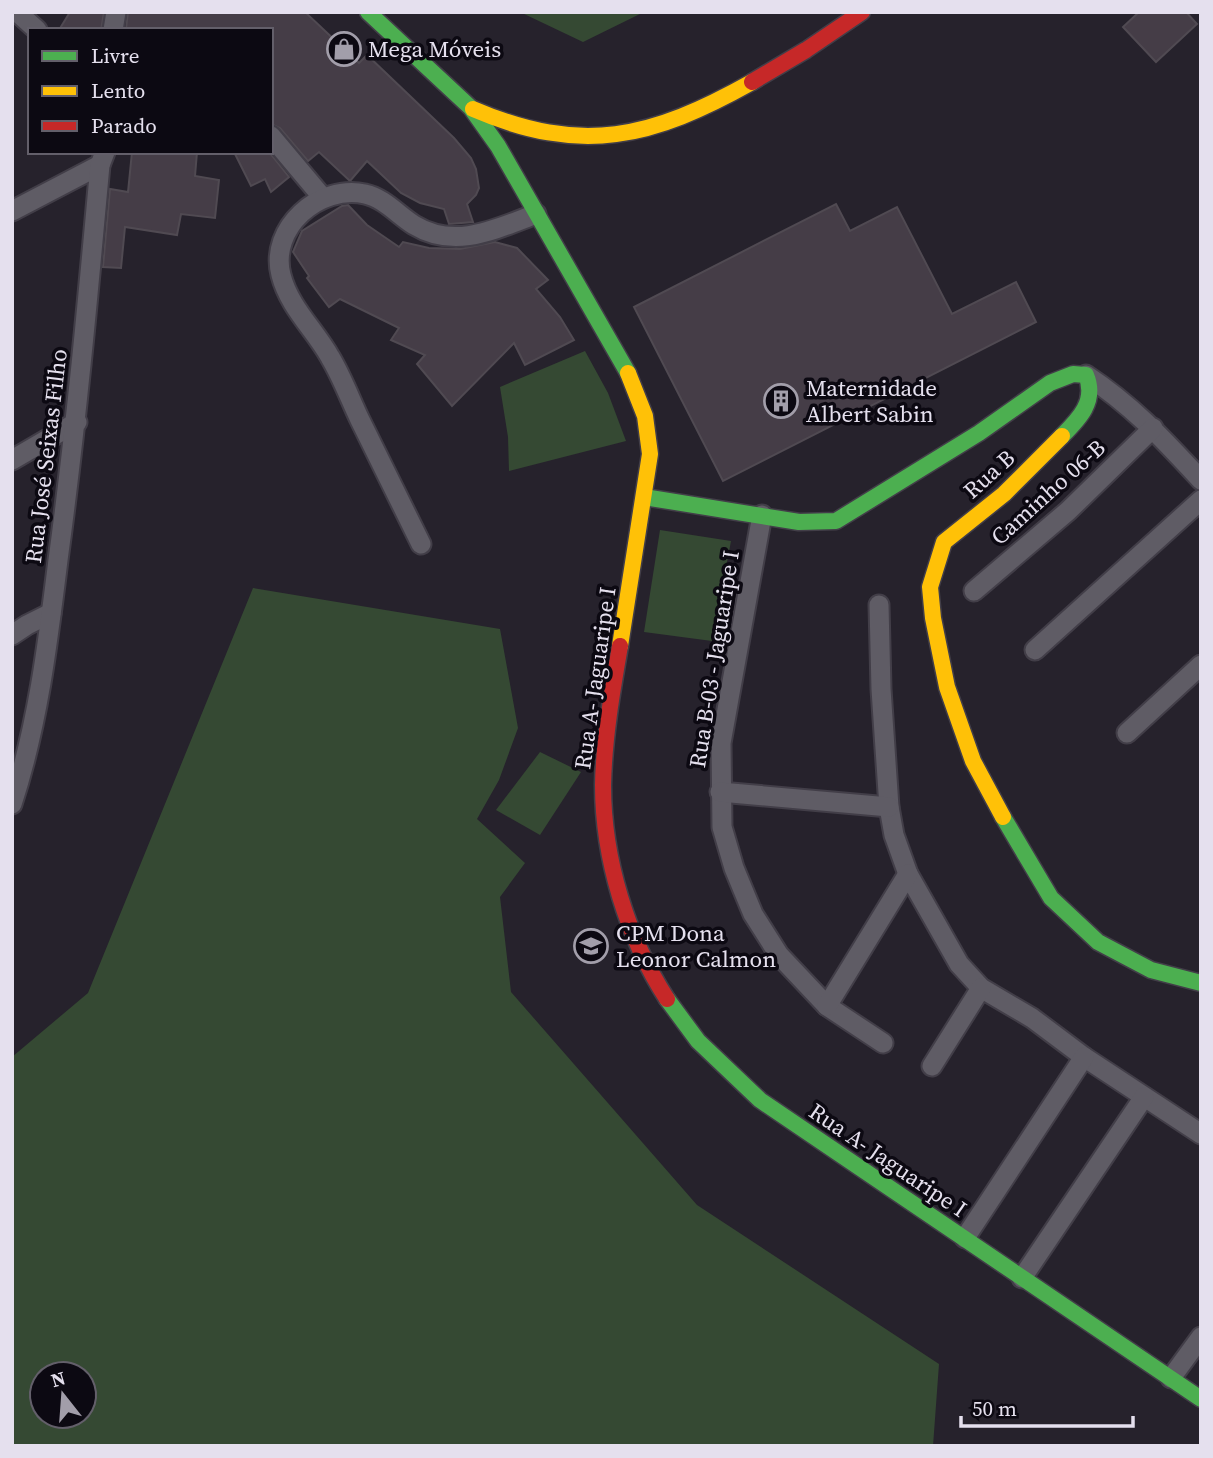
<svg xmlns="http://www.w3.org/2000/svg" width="1213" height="1458" viewBox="0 0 1213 1458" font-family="'Source Serif 4',serif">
	<rect width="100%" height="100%" fill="#26222c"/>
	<!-- green -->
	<g fill="#354933" fill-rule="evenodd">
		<path d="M520,12H644L583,42Z"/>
		<path d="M585,351L608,393L626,441L509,471L508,437L500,387Z"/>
		<path d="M660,530L731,541L712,641L644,632Z"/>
		<path d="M253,588L500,629L518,728L499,780L477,819L525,863L500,897L511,992L697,1205L939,1364L933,1446H12V1057L88,993ZM84,1374V1416H42V1374Z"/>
		<path d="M540,752L581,772L540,835L496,810Z"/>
	</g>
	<!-- building -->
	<g fill="#453d47" stroke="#504a52" stroke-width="2">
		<path d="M70,12H104L101,30H59Z"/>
		<path d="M128,12H305L359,63L367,55L454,138L471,158L476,169L479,188L476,195L467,204L473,222L449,224L444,209L420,203L401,193L367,161L350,181L319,152L308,161L280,128L271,124V30L126,29Z"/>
		<path d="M1139,12H1186L1197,24L1156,62L1123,27Z"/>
		<path d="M132,152H197L195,176L219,180L215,218L181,214L177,235L125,227L121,268L103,267L110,189L128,192Z"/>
		<path d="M234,152H269L289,177L271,192L265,179L251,186Z"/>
		<path d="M836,204L850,231L897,207L952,314L1016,282L1036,322L723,481L634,307Z"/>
		<path d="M348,205L367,225L399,247L403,242L429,248L460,249L495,242L517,248L548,280L536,289L560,317L574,340L525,365L514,343L452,406L417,364L425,355L391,340L399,328L340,299L329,307L307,278L309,276L293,252L302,231L342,206Z"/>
	</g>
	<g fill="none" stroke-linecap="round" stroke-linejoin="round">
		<!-- street casing -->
		<g stroke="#423e48" stroke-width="23">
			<g id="street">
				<path d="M17,12L37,30"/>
				<path d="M113,30L116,12"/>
				<path d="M271,136L323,198"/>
				<path d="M12,211L100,165"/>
				<path d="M1086,375C1133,406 1163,439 1201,480"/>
				<path d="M12,460L77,422"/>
				<path d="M762,515L721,743L722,827L734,868L753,914L779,955L827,1006L883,1043"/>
				<path d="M421,544C401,503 380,461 360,420C350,399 342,377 330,357C315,330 289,307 281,275C269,228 319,184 365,194C384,198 398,215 414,225C455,250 496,229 536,214"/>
				<path d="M974,591L1068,511L1153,428"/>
				<path d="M879,605L881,689L889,807L894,835L908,874L959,964L981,988L1032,1018L1084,1057L1201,1134"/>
				<path d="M12,635L27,625L51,613"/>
				<path d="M1035,650L1201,500"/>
				<path d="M1127,733L1201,665"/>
				<path d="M720,792L889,807"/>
				<path d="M12,804C38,725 48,641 58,560C76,428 88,297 100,165L105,152"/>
				<path d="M827,1006L908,874"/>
				<path d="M932,1066L981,988"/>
				<path d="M965,1238L1084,1057"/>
				<path d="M1022,1278L1144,1097"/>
				<path d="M1171,1378L1201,1337"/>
			</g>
		</g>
		<!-- fast casing -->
		<g stroke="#423e48" stroke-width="19">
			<g id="fast">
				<path d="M368,12L471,108L498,146L628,373"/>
				<path d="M644,497L799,522L836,521L979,433L1050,383L1073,374L1086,375C1097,401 1079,419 1062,436"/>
				<path d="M1003,817L1051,898L1098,942L1151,970L1201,983"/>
				<path d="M667,999L698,1041L760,1100L1201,1399"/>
			</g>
		</g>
		<!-- slow casing -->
		<g stroke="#423e48" stroke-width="19">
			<g id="slow">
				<path d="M473,109C582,156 652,138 752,82"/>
				<path d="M620,646L650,454L645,416L628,373"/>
				<path d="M1003,817L973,761L947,687L933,618L930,587L944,542L1004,494L1062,436"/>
			</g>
		</g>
		<!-- jam casing -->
		<g stroke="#423e48" stroke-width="19">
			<g id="jam">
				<path d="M752,82L806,50L862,12"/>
				<path d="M620,646C612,692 604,738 603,785C603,859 627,937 667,999"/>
			</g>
		</g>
		<!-- street -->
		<use href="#street" stroke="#5f5c65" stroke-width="19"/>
		<!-- fast -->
		<use href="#fast" stroke="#4caf50" stroke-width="16"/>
		<!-- slow -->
		<use href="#slow" stroke="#ffc107" stroke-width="16"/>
		<!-- jam -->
		<use href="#jam" stroke="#c62828" stroke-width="16"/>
	</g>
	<!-- icons -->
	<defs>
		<g id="shop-ring" transform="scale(1.75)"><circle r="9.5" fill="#0c0912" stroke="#a29eaa" stroke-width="1.5"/><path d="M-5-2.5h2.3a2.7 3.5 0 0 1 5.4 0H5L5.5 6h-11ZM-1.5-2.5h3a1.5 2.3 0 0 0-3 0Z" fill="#a29eaa"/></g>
		<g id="building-ring" transform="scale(1.75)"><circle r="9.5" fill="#0c0912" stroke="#a29eaa" stroke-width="1.5"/><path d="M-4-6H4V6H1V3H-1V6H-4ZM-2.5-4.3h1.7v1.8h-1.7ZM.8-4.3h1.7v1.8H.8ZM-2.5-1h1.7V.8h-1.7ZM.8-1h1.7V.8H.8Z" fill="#a29eaa"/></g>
		<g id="school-ring" transform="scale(1.75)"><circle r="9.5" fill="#0c0912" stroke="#a29eaa" stroke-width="1.5"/><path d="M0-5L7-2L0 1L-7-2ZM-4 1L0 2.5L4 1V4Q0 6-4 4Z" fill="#a29eaa"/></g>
	</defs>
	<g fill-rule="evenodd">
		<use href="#shop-ring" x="344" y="49"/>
		<use href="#building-ring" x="781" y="401"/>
		<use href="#school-ring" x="591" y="946"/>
	</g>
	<g text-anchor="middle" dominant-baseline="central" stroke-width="7" stroke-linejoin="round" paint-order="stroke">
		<!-- poi labels -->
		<g font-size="23" fill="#e5e0ee" stroke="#0c0912" text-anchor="start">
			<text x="368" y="49">Mega Móveis</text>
			<text x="806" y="388">Maternidade<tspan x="806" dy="26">Albert Sabin</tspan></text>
			<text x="616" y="933">CPM Dona<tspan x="616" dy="26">Leonor Calmon</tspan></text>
		</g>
		<!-- street labels -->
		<g font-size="23" fill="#e5e0ee" stroke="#0c0912">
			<text transform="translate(46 456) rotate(-83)">Rua José Seixas Filho</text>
			<text transform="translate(989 474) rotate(-42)">Rua B</text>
			<text transform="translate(1048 492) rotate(-42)">Caminho 06-B</text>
			<text transform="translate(714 659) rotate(-81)">Rua B-03 - Jaguaripe I</text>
			<text transform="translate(595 678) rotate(-82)">Rua A- Jaguaripe I</text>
			<text transform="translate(888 1160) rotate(34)">Rua A- Jaguaripe I</text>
		</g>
	</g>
	<!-- border -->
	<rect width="1213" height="1458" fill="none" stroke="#e5e0ee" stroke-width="28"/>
	<!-- legend -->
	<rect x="28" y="28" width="245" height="126" fill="#0c0912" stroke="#635f6a" stroke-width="2"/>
	<rect x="42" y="51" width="35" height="10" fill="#4caf50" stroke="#635f6a" stroke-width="2"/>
	<text x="91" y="63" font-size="21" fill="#e5e0ee">Livre</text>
	<rect x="42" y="86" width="35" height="10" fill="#ffc107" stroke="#635f6a" stroke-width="2"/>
	<text x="91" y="98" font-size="21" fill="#e5e0ee">Lento</text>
	<rect x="42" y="121" width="35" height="10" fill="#c62828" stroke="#635f6a" stroke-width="2"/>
	<text x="91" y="133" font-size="21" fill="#e5e0ee">Parado</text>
	<!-- north arrow -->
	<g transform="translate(63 1395) rotate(343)"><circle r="33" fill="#0c0912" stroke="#635f6a" stroke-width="2"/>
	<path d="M0-5L12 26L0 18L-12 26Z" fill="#a29eaa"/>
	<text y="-10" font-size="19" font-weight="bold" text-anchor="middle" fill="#e5e0ee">N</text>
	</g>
	<!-- scale -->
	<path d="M961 1416v10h172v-10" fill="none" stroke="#e5e0ee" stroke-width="3.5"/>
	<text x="972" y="1416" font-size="21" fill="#e5e0ee" stroke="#0c0912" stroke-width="5" paint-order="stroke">50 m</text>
</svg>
